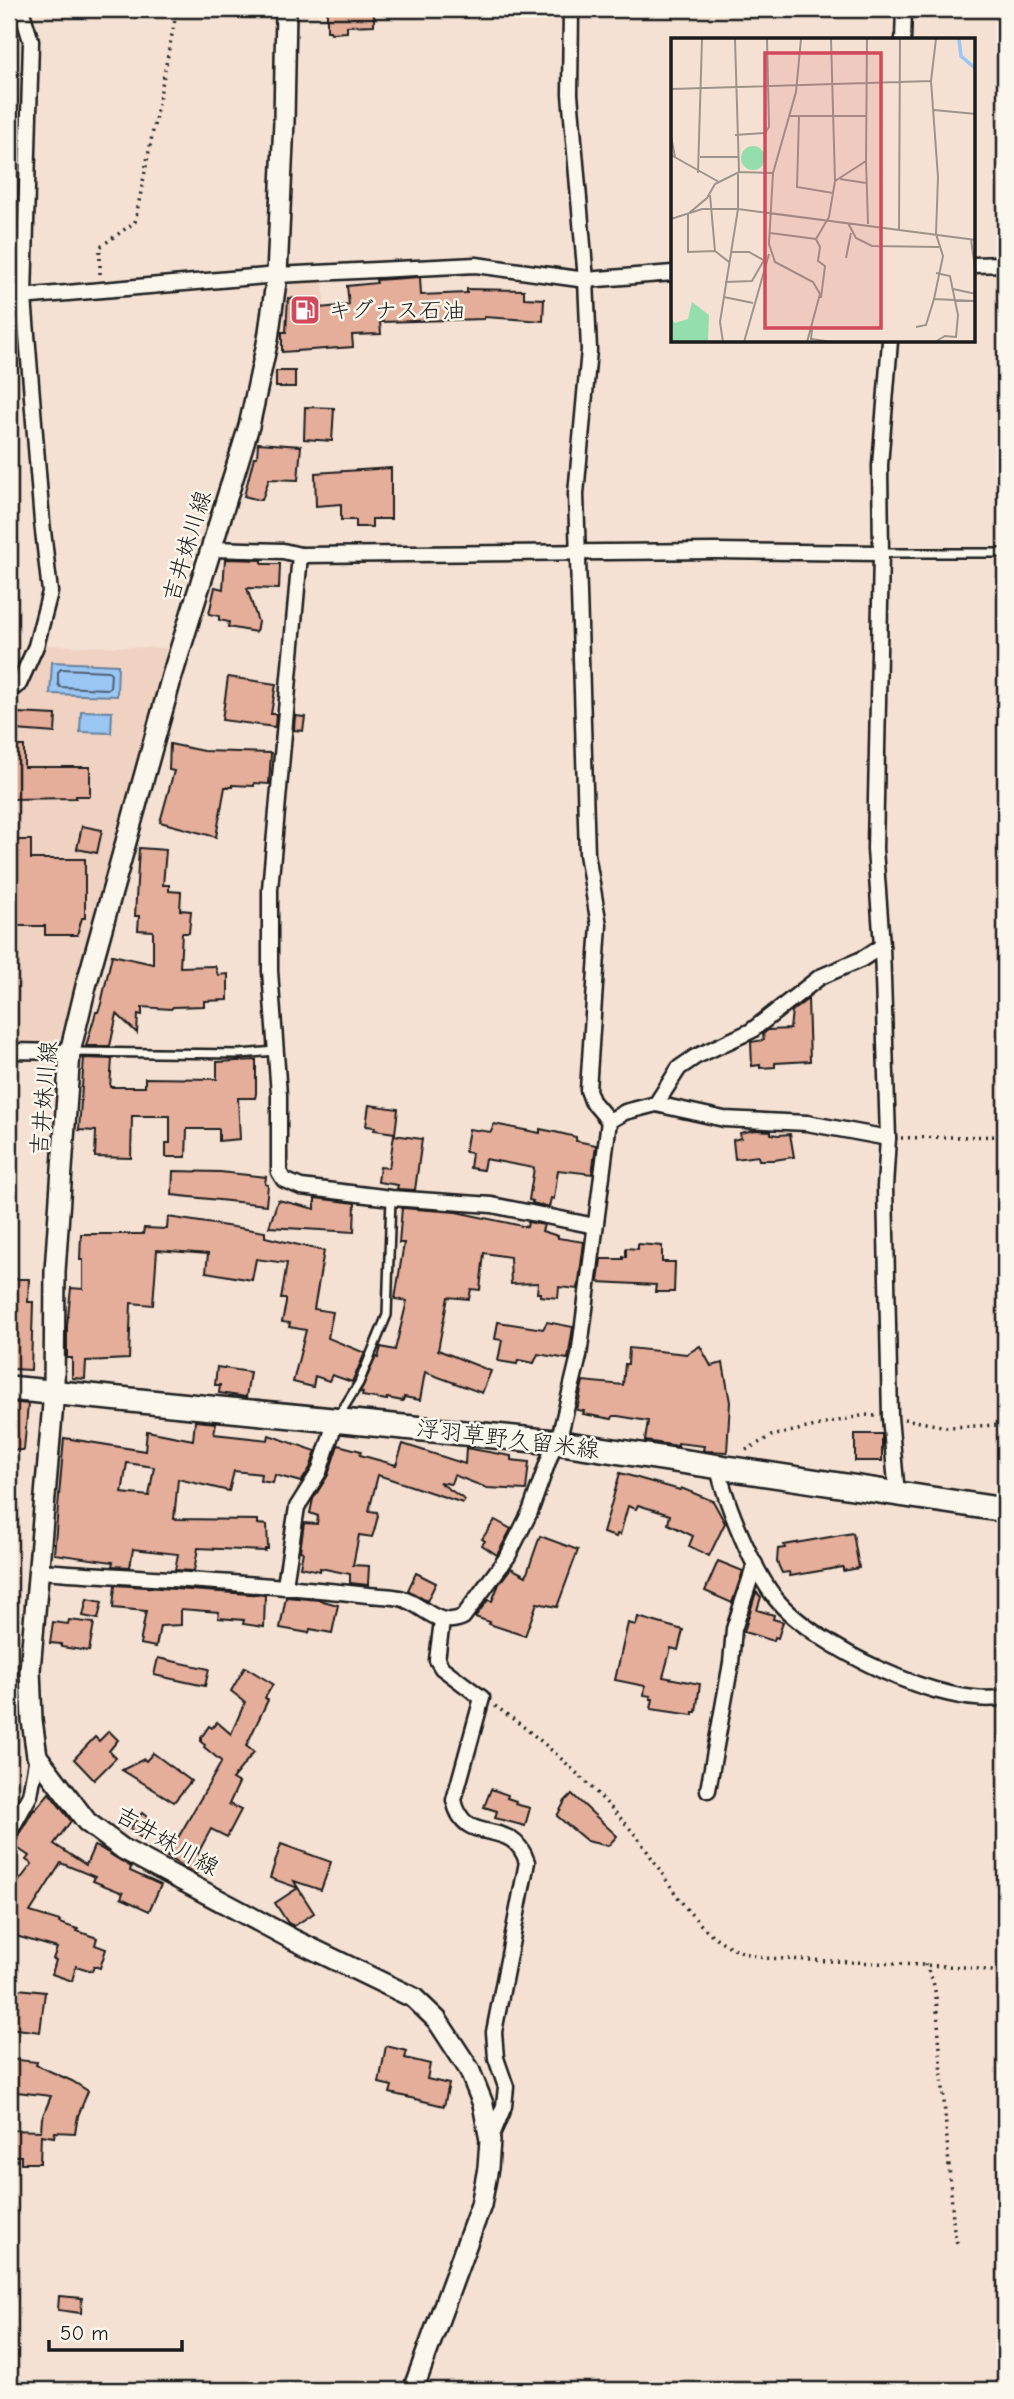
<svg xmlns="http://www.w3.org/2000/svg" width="1014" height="2399" viewBox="0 0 1014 2399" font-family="'Comic Neue','Klee One',sans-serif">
	<rect width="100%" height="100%" fill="#f4e1d3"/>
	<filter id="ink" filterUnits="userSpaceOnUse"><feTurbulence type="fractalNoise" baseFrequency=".0143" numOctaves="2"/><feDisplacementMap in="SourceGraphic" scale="14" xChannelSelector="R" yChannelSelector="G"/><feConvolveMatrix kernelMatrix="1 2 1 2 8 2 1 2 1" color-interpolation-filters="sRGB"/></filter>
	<g filter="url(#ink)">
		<!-- built -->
		<g fill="#f0d2c2">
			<path d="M323,282L326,336L283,331L288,288L293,283Z"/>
			<path d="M42,645L167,648L58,1045L9,1043V695Z"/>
		</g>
		<!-- water -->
		<g fill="#99c6f3" stroke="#67829d" stroke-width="2">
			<path d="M52,662L118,665L117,696L50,694Z"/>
			<path d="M81,711L112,712L111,733L80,732Z"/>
		</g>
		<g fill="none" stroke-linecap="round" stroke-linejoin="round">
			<!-- shore -->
			<path stroke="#4e6072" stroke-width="2" d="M61,669L109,671L111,674L110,687L107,689L60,687L58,684V672Z"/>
		</g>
		<!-- building -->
		<g fill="#e5ae9a" stroke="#1c1c1c" stroke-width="2" fill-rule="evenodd">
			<path d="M327,9H374V25L347,26V32L331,33L330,31H327Z"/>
			<path d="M420,277L421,295L467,293V289L524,290V298L544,299L543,321L484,317V319L380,322L381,334L352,335L353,347L282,352V332H286L288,298L320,301V308L349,305L347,286L377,283L376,280Z"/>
			<rect x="276" y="371" width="19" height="16"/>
			<path d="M305,407L334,408L332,441L304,439Z"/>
			<path d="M258,443L301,446L298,480L269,479L262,500H259L244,496L254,457H257Z"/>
			<path d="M391,468V519H372V527H356V520H341V504L316,506L315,473Z"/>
			<path d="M225,559L262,560V564H280L279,589L247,588L258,622L256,632L228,627L229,622L219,620V616L209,614L215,587L223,589Z"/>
			<path d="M228,677L276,684L271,714H276L275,727L222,720Z"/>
			<path d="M17,713L56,715L55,733L16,730Z"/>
			<path d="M295,716L305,717L303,731L294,730Z"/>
			<path d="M170,744L203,751L271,753L269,784L254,783V786L232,785V787H225L216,837L160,822L174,771L169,770Z"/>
			<path d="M9,746H24V767H90V796H76V798L9,799Z"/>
			<path d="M82,826L102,830L97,853L77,849Z"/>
			<path d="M9,840H31V859H85V918H82L77,935H45V926H9Z"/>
			<path d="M139,848L166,850L163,885H169V891L181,892L180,910L191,911L189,933H182L180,967L215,966L218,975L228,974V1000L204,1001V1006L173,1007L171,1009L142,1007V1015L138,1014L137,1033L117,1014L110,1046H86L96,1012H98L101,1004L112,955L153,964V931L138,930L139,916H135Z"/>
			<path d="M808,999L810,1061L775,1063V1067L760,1068V1065L752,1066L751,1042L764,1040L763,1034L768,1030L790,1029L792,1011Z"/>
			<path d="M84,1058L112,1059L110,1087H145V1078L217,1079V1062L256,1060V1094L255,1098H238L240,1139L219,1141V1129H187L186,1157H166V1143H170V1116H132L131,1158L95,1157L96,1131L79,1130Z"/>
			<path d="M369,1105L398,1109L395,1133L374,1130L375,1127L366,1126Z"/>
			<path d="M494,1124L540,1133V1129L555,1132L576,1137V1141L596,1145L592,1174L558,1170L554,1199L551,1198L549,1207L532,1203L533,1201L529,1200L534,1168L485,1159L483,1170L470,1168L472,1153L465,1152L469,1129L491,1132Z"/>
			<path d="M755,1130L771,1131V1134L778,1135L790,1134L794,1157L774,1160H759L758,1156L735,1159L733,1140L741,1138L740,1133Z"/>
			<path d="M394,1135L422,1139L415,1190L397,1189L398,1185L378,1182L380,1167L389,1168Z"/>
			<path d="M173,1171L220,1172L266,1177L265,1184L268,1185L266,1205L172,1195Z"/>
			<path d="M315,1198L355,1203L354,1232L269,1227L278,1200L315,1209Z"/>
			<path d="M402,1208L456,1212L527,1227L528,1222L544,1225L542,1231L558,1236V1238L584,1242L578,1289L559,1287L558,1298L540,1296V1293H537L538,1283L511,1284L510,1257L484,1253L480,1290L471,1289L469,1299L448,1297L438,1350L491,1371L482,1393L425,1372L420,1400L404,1397L403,1401L387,1398V1400L362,1396L363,1393L360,1392L376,1357L378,1358L381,1347L395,1350L407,1301L395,1299L404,1243H399Z"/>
			<path d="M168,1217L265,1232V1237L324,1251L314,1309L333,1312L328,1338L365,1353L352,1382L332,1375L329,1381L315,1376L313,1387L293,1382L306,1330L289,1327L290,1323L282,1322L286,1303V1299H281L287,1263L256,1259L252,1280L206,1272L208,1254L157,1250L153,1305L131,1303L129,1359L86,1361L85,1379L72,1378V1358H67V1326L71,1288L83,1289V1260H80L81,1234H143L144,1228L167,1229Z"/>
			<path d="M638,1244L662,1246V1262H675L674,1292H655L656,1285L598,1282L601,1259H623V1257H626V1248L638,1249Z"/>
			<path d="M11,1279H29L28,1302H33L31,1370L11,1369L13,1317H10Z"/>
			<path d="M498,1322L543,1329L547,1322L573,1327L568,1359L538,1354L534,1363L518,1360L517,1364L498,1361L502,1340L495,1339Z"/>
			<path d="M700,1346L711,1366L723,1363L730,1402L727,1452L706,1451L703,1450L704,1446L678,1443V1446L645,1441L648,1421L618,1416H613L612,1419L583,1414L584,1411L577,1410L583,1381L623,1385L625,1364H628L629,1348L687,1354Z"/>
			<path d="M217,1367L250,1372L246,1397L219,1393L220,1385H215Z"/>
			<path d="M9,1402L28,1404L24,1450H9Z"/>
			<path d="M195,1421L216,1423L214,1434L268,1440L269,1435L316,1451L310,1468L301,1482L275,1475L273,1483L260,1481L261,1474L234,1471L229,1491L178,1479L174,1519L258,1520V1524L267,1525L268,1549H265V1551L198,1548L194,1571L175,1570L178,1554L133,1549L130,1567L112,1566L113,1562L54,1554L64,1438L145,1451L147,1431L193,1440ZM127,1463L154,1467L149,1496L122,1493Z"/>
			<rect x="855" y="1434" width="27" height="27"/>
			<path d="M403,1444L465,1464L466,1448L511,1456V1460L529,1462L526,1490L487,1488L454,1475L451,1484L439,1482L465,1500L463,1503L378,1475L369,1511L377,1512L378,1516L374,1531L372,1537L359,1535L353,1565L369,1566L368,1585L350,1583V1574L320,1568V1571L300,1567L303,1552L300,1551L304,1523L317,1524L318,1516L310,1513L313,1499L328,1475L338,1445L361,1451L360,1455L396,1465Z"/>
			<path d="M620,1473L680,1490L681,1488L713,1501L725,1523L709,1556L689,1546L693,1536L668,1524L670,1515L638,1505L636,1509L628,1506L620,1535L617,1534L616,1537L603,1533Z"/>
			<path d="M495,1520L511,1529L497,1555L482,1545L485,1541L482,1539Z"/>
			<path d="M853,1533L859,1568L843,1571V1567L790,1576L789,1572L782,1573L777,1562L778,1549L785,1548L784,1545Z"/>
			<path d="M540,1536L578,1550L557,1607L537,1603L525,1636L489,1624L490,1622L475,1617L488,1600L492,1601L499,1584L511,1568L526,1576Z"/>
			<path d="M718,1561L743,1571L732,1603L705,1591Z"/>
			<path d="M416,1573L436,1583L427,1601L408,1590Z"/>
			<path d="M115,1585L265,1595L264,1627L243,1624L244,1620L218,1618L219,1612L181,1609V1625L160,1626L156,1647L140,1644L146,1611L113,1608Z"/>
			<path d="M756,1592L761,1597L757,1610L774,1615L773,1619L783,1622L778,1638L775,1637L774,1641L744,1632Z"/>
			<path d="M286,1597L319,1600L338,1605L332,1633L310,1629L309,1633L280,1628Z"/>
			<path d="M87,1599L102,1602L98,1619L83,1616Z"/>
			<path d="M638,1617L683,1630L678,1650L671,1648L663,1677L700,1684L696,1712H693V1715L651,1709L653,1699H650L651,1696L644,1695L645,1686L615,1680L628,1623L636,1625Z"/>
			<path d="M69,1620L94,1623L89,1651L61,1647V1644L50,1643L53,1622L68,1624Z"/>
			<path d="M158,1658L209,1669L205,1686L154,1675Z"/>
			<path d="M245,1667L273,1684L265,1698L268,1700L246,1746L254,1752L232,1779L239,1783L229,1804L241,1810L227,1837L211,1829L198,1853L206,1857L196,1874L167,1857L221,1763V1761L204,1747L205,1745L201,1742V1738L209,1726L212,1728L217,1722L231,1734L245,1702L231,1691Z"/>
			<path d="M109,1731L118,1740L109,1751L116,1758L94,1780L74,1759L95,1737L99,1741Z"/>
			<path d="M153,1753L191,1781L174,1802L122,1770L144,1759L146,1761Z"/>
			<path d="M491,1789L508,1795L507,1798L516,1801L515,1804L530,1808L525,1826L495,1818L497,1811L484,1807Z"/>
			<path d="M49,1793L71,1821L54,1844L86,1865L94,1846L100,1848L131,1867L130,1871L161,1885L149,1911L121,1898L123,1893L93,1881L95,1877L61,1863L30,1912L60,1921L59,1923L78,1929L77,1931L97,1938L95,1945L106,1949L100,1968L94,1966L92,1971L76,1966L72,1981L52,1974L56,1960L53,1959L57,1948L9,1934V1894L32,1864L26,1860L29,1856L10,1843L17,1838L34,1809L35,1810Z"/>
			<path d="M572,1794L617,1836L608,1846L587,1841L557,1816L565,1801Z"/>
			<path d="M142,1813L156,1824L144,1840L130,1829Z"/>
			<path d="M281,1844L331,1862L321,1890L294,1881L298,1888L270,1878Z"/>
			<path d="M298,1888L314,1913L294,1926L288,1923L275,1903Z"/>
			<path d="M9,1988L45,1992L40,2032L9,2028Z"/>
			<path d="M386,2046L407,2051L405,2058L430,2064L427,2079L449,2084L444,2106L390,2093L392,2086L379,2083Z"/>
			<path d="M9,2059L37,2062L36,2065L72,2081L88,2091L78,2116L75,2133L55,2132L54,2137L41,2135L40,2163H21V2156H9V2130L41,2131L42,2118L51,2096L9,2091Z"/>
			<path d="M59,2296L82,2298L81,2313L58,2310Z"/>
		</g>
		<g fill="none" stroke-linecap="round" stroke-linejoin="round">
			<!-- service casing -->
			<g stroke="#1c1c1c" stroke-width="12">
				<g id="service">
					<path d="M881,553H1005"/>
					<path d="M70,1052L240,1054L275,1051"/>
					<path d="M338,1417L359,1383L387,1315L391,1198"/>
				</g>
			</g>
			<!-- minor casing -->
			<g stroke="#1c1c1c" stroke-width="19">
				<g id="minor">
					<path d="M571,9L570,94L586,280L589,350L576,494L587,854L599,925L588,1090L592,1101L609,1121"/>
					<path d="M903,40L904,9"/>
					<path d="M974,265L1005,264"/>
					<path d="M9,298L277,275L476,265L586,280L673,273"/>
					<path d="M212,549L283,551L300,555L270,889V971L279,1095V1172L284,1180L301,1187L391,1198L492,1205L595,1226"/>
					<path d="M300,555L715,551L881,553"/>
					<path d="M9,691L19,684L36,646L50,592L42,522L24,297L31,41L21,9"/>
					<path d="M882,946L888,1138L885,1187L890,1417L897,1494"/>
					<path d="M9,1051L70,1052"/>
					<path d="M656,1104L724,1119L807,1123L888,1138"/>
					<path d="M718,1468C726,1504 753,1570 776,1599C814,1646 945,1710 1005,1697"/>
					<path d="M38,1571C148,1578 259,1583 368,1595C379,1596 390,1596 400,1598C424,1604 436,1629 463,1617L508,1556L530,1512L555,1442L561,1430L579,1356L609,1121L625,1112L656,1104L679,1068L695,1057L751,1031L820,977L862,959L882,946L875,849L881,553L880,465L890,341"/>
					<path d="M285,1585L297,1507L319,1472L336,1420"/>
					<path d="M442,1621L437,1660L442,1668L482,1698L454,1800C465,1851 511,1813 527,1862L494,2032L496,2058L506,2087L504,2106L490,2140"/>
					<path d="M708,1790L731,1663L734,1629L755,1564"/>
					<path d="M9,1833L30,1795L37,1756"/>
				</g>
			</g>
			<!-- secondary casing -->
			<g stroke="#1c1c1c" stroke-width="24">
				<path id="secondary" d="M286,9L284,121L277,275L268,339L249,426L172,676L86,986L70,1052L55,1271L54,1392L30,1670L32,1720L37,1756L87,1822L123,1849L292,1939L414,1998L437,2020L469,2069L483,2104L490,2140L488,2168L481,2205L413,2390"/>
			</g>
			<!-- primary casing -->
			<g stroke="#1c1c1c" stroke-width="28">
				<path id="primary" d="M9,1388L555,1442L1005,1510"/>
			</g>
			<!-- path -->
			<g stroke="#1c1c1c" stroke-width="3.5" stroke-dasharray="2 5" stroke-linecap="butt">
				<path d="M100,274V247L135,222L177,9"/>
				<path d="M901,1138L1005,1136"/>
				<path d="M904,1419L947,1427L1005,1425"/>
				<path d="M746,1450L771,1436L865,1415L876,1416"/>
				<path d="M495,1706C543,1739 587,1781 626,1824C671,1874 689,1945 764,1958L965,1967L1005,1973"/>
				<path d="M925,1964L933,1981L936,1996L954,2232L957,2243"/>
			</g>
			<!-- service -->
			<use href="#service" stroke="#fbf7ec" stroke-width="7"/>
			<!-- minor -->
			<use href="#minor" stroke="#fbf7ec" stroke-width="14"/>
			<!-- secondary -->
			<use href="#secondary" stroke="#fbf7ec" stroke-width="19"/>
			<!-- primary -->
			<use href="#primary" stroke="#fbf7ec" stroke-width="23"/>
		</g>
	</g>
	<!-- icons -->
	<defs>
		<g id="fuel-square" transform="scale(1.575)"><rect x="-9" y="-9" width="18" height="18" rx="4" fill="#d1495b" stroke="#fbf7ec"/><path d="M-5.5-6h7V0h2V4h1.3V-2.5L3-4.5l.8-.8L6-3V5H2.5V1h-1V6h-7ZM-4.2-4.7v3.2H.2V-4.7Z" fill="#fff"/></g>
	</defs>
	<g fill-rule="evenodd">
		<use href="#fuel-square" x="305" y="310"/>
	</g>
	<g text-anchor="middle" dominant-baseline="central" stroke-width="5" stroke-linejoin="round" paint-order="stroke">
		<!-- poi labels -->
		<g font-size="23" fill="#1c1c1c" stroke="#fbf7ec" text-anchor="start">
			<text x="328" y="310">キグナス石油</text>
		</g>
		<!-- street labels -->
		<g font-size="23" fill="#1c1c1c" stroke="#fbf7ec">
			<text transform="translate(187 546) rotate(-73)">吉井妹川線</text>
			<text transform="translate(44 1098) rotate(-85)">吉井妹川線</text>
			<text transform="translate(508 1439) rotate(7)">浮羽草野久留米線</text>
			<text transform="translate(167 1841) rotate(30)">吉井妹川線</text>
		</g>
	</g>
	<!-- overview -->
	<g transform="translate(671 38)">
		<rect width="304" height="304" fill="#f4e1d3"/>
		<path d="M70 120a12 12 0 1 1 24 0a12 12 0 1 1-24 0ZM21,264L38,277L37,304H0V280L4,285L17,281Z" fill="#94ddac"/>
		<path fill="none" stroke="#99c6f3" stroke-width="3.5" d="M288,1L290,18L305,31"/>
		<path fill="none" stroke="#9e928a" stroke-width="2" d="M64,1L68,134M130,1L125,54L102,135L98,206L104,224L142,244L149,256L136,304M160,1L164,143M265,1L260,43L267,139L265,196L272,218L263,261L305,263M160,14H198M0,51L260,43M263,72L305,76M118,78H128L126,149L162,155M128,78H195M64,97L94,95L98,89L96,1M0,98L4,119M0,117L48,144M29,119H68M195,123L197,186M27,135L31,1M169,141L195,145M39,157L44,213L58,224M0,181L31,171H67L305,202M177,185L185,200L201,208L268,209M228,191L229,1M99,195L145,201L149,209L147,223L154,228L150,260M145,201L158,179L164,143L195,123L196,1M300,201L305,238M44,213L17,214V176L36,160L44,146L68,134L102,135M60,214H78L94,223M175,220L180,195M54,244L81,243L93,222M282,251L305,256M53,259L82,265M245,289L255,287L263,261M141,292L140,301L162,304M52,304L49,284L67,171V136M73,304L98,216M264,304L274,298L285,299L287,277L279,238L265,235"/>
		<path fill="#d1495b" fill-opacity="0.15" stroke="#d1495b" stroke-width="3.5" d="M94,15H210V290H94Z"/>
		<rect width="304" height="304" fill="none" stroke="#1c1c1c" stroke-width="3.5"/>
	</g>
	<!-- margin -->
	<rect width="1014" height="2399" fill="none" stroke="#fbf7ec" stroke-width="35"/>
	<rect x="18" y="18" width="979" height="2364" fill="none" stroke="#1c1c1c" stroke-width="2.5" filter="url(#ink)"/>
	<!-- scale -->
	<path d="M49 2340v10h133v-10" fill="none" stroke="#1c1c1c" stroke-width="3.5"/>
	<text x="60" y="2340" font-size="21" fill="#1c1c1c" stroke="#fbf7ec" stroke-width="5" paint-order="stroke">50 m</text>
</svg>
